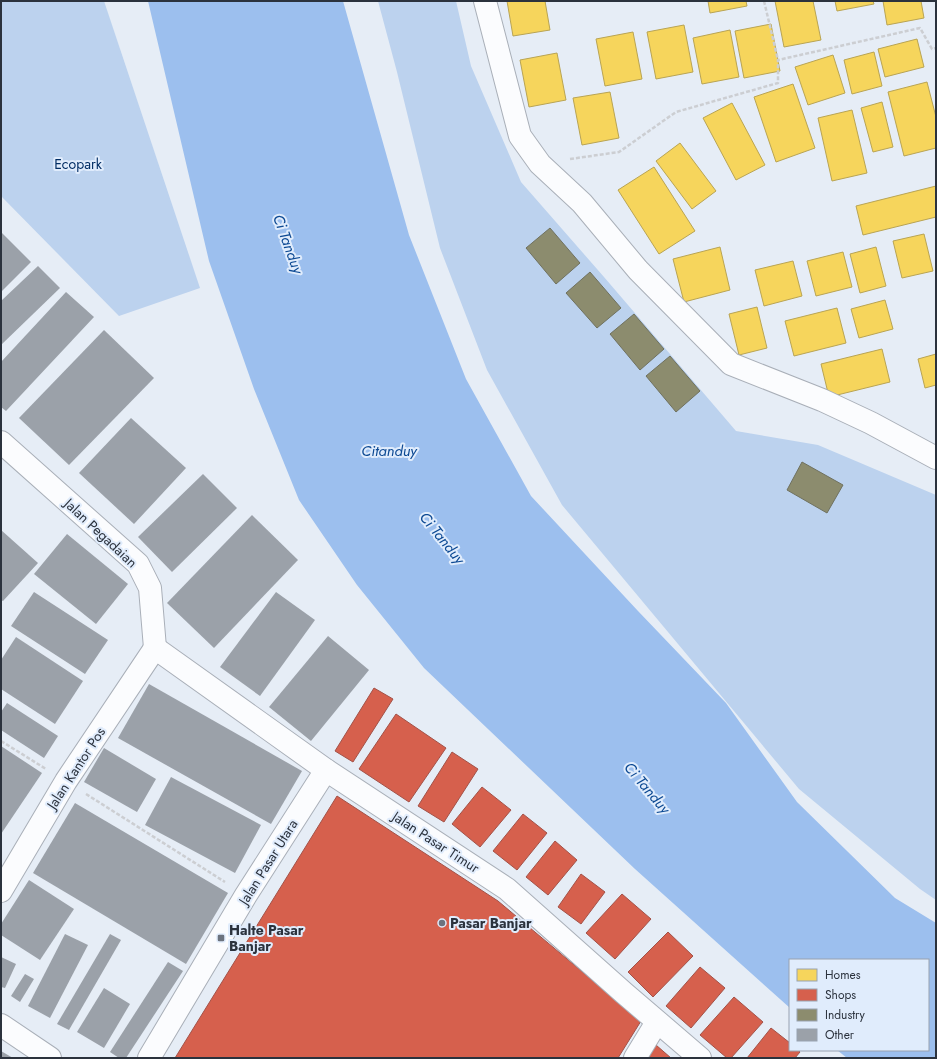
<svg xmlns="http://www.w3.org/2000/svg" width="937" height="1059" viewBox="0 0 937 1059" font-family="Jost,sans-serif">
	<rect width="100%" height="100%" fill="#e6edf6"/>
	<!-- green -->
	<g fill="#bcd2ee">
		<path d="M1,1H104L200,288L119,316L1,196Z"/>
		<path d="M378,1H456L471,66L521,182L604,277L736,431L818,445L936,495V900L920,889L799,789L562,505L487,370L440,248L397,72Z"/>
	</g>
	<!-- water -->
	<path fill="#9cbfee" d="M148,1H343L409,235L466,379L531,496L638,611L726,703L797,802L895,898L936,923V1058H847L837,1050H928V960H790V1008L635,869L424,668L357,585L299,500L254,389L209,261Z"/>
	<!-- homes -->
	<g fill="#f6d55c" stroke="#b9a453">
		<path d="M507,1H545L550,30L513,36Z"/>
		<path d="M708,1H746L747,6L710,13Z"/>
		<path d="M775,1H813L821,40L784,47Z"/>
		<path d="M835,1H873L874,4L837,11Z"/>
		<path d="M883,1H921L924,18L887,25Z"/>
		<path d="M771,24L780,71L744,78L735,31Z"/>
		<path d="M684,25L693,72L656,79L647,32Z"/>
		<path d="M730,30L739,77L702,84L693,38Z"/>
		<path d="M633,32L642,79L605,86L596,39Z"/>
		<path d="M917,39L924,67L885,77L878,49Z"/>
		<path d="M874,52L882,86L852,94L844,60Z"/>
		<path d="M557,53L566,100L529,107L520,60Z"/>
		<path d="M833,55L845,93L808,105L795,67Z"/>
		<path d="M927,82L936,117V148L904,156L888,92Z"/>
		<path d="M793,84L815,148L776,162L754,97Z"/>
		<path d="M610,92L619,138L582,145L573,98Z"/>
		<path d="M882,102L893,147L873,152L861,108Z"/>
		<path d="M732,103L765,165L736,180L703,118Z"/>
		<path d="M852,110L867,173L832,181L818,118Z"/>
		<path d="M680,143L716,191L692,209L656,161Z"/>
		<path d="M654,167L695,231L659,254L618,190Z"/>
		<path d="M936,186V217L863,235L856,206Z"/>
		<path d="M924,234L933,271L902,278L893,241Z"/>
		<path d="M720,247L730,290L684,302L673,259Z"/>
		<path d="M876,247L886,286L860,293L850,254Z"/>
		<path d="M843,252L852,287L816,296L807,261Z"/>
		<path d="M793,261L802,296L764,306L755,270Z"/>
		<path d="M885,300L893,329L859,338L851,309Z"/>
		<path d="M757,307L767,348L739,355L729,314Z"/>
		<path d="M837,308L846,343L794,356L785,321Z"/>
		<path d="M882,349L890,382L829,397L821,364Z"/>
		<path d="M936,354V385L925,388L918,359Z"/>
	</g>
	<!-- shops -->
	<g fill="#d6604d" stroke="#a35248">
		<path d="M374,688L393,699L353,762L335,751Z"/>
		<path d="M396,714L446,748L409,802L359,769Z"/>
		<path d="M452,752L478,769L444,822L418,806Z"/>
		<path d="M482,787L511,810L480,847L452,824Z"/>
		<path d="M337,796L498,901L641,1021L618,1058H175Z"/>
		<path d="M523,814L547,833L517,870L493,851Z"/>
		<path d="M555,841L577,860L548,895L526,877Z"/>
		<path d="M581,874L605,892L581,924L558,907Z"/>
		<path d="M622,894L651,919L615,959L586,933Z"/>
		<path d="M668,932L693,956L653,997L628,972Z"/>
		<path d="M700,967L725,988L691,1028L666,1006Z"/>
		<path d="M734,997L763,1022L731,1058H727L700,1035Z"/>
		<path d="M771,1028L790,1043V1050H798L800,1052L795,1058H747Z"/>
		<path d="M656,1045L671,1058H648Z"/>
	</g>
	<!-- industry -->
	<g fill="#8c8c6e" stroke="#6f715f">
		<path d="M550,228L580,263L556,284L526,248Z"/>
		<path d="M590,272L621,308L597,328L566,293Z"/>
		<path d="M634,314L664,349L640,370L610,334Z"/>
		<path d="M670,356L700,391L676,412L646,376Z"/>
		<path d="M802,462L843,485L827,513L787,490Z"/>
	</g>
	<!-- building -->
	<g fill="#9ba1a9">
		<path d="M1,232L31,262L1,292Z"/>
		<path d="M38,266L60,288L1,345V301Z"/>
		<path d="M66,292L94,317L6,411L1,407V362Z"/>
		<path d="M104,330L154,378L69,465L19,418Z"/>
		<path d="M131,418L186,468L134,524L79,473Z"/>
		<path d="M203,474L237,508L172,572L138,537Z"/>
		<path d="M252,515L298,560L214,648L167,603Z"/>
		<path d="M1,530L38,563L3,601L1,600Z"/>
		<path d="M67,534L128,584L96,624L34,574Z"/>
		<path d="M34,592L108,640L85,674L11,626Z"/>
		<path d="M276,592L315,620L260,696L220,667Z"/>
		<path d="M328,636L369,670L311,741L269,707Z"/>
		<path d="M16,637L83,681L55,724L1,689V660Z"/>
		<path d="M149,684L302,771L271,824L118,738Z"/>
		<path d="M7,703L58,736L44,758L1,730V712Z"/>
		<path d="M1,746L42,773L1,834Z"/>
		<path d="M104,748L156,779L137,812L84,782Z"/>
		<path d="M171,777L261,825L235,873L145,825Z"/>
		<path d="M75,803L228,893L186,964L33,873Z"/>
		<path d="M29,880L74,909L40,960L1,935V924Z"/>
		<path d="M65,934L88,945L50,1018L28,1006Z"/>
		<path d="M110,934L121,940L69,1030L57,1024Z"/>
		<path d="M1,957L16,964L5,988L1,987Z"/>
		<path d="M168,962L183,971L126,1058H119L110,1052Z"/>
		<path d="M25,974L34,979L20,1002L11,996Z"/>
		<path d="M104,988L130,1004L104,1048L77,1032Z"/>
		<path d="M1,1051L13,1058H1Z"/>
	</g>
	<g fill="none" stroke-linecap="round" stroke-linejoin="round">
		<!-- minor casing -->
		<g stroke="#a9afb8" stroke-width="24">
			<g id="minor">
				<path d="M485,1L520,136L540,164L582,203L638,270L731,364L822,400L871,423L936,458"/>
				<path d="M1,442L138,564L150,588L155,648"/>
				<path d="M155,648L326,770L507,889L624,993L700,1058"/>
				<path d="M1,891L66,781L155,648"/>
				<path d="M1,1025L50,1058"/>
				<path d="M149,1058L246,895L326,770"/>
				<path d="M635,1058L657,1022"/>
			</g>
		</g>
		<!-- path -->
		<g stroke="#ccced2" stroke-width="2.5" stroke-dasharray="4 2" stroke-linecap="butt">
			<path d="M764,1L778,60"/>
			<path d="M570,159L619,152L676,112L778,83V60L920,28L932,49L936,48"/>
			<path d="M1,741L46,769"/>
			<path d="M86,794L225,882"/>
		</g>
		<!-- minor -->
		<use href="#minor" stroke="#fbfcfe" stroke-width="22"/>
	</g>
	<!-- markers -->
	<g fill="#6c737e" stroke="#e0ecfc" stroke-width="1.5">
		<circle cx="442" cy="923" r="4"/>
		<rect x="217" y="934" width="8" height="8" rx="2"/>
	</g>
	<g text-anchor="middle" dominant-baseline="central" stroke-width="4" stroke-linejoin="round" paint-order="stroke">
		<!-- park labels -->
		<g font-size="14" fill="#002c63" stroke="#e0ecfc">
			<text x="78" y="164">Ecopark</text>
		</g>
		<!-- street labels -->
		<g font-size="14" fill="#2b323d" stroke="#e0ecfc">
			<text transform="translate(101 533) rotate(43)">Jalan Pegadaian</text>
			<text transform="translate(76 768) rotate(-57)">Jalan Kantor Pos</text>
			<text transform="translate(436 842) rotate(33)">Jalan Pasar Timur</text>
			<text transform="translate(268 862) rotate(-58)">Jalan Pasar Utara</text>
		</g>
		<!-- poi labels -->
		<g font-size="14" font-weight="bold" fill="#2b323d" stroke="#e0ecfc" text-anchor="start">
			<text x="450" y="923">Pasar Banjar</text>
			<text x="229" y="930">Halte Pasar<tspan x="229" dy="16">Banjar</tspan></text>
		</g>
		<!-- water labels -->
		<g font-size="15" font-style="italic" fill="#0c4993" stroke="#e0ecfc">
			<text transform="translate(288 244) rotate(70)">Ci Tanduy</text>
			<text x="389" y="451">Citanduy</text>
			<text transform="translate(442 538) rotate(51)">Ci Tanduy</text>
			<text transform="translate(647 788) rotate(50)">Ci Tanduy</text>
		</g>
	</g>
	<!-- border -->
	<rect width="937" height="1059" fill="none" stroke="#2b323d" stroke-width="4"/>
	<!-- legend -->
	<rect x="789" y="959" width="140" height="92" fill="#e0ecfc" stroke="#98a2b0"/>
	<rect x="797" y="969" width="20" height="12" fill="#f6d55c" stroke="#98a2b0"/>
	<text x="825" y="979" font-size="12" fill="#2b323d">Homes</text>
	<rect x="797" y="989" width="20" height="12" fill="#d6604d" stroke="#98a2b0"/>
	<text x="825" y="999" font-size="12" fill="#2b323d">Shops</text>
	<rect x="797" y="1009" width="20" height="12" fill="#8c8c6e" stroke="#98a2b0"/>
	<text x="825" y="1019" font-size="12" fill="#2b323d">Industry</text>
	<rect x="797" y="1029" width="20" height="12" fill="#9ba1a9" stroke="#98a2b0"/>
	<text x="825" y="1039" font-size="12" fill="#2b323d">Other</text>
</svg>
